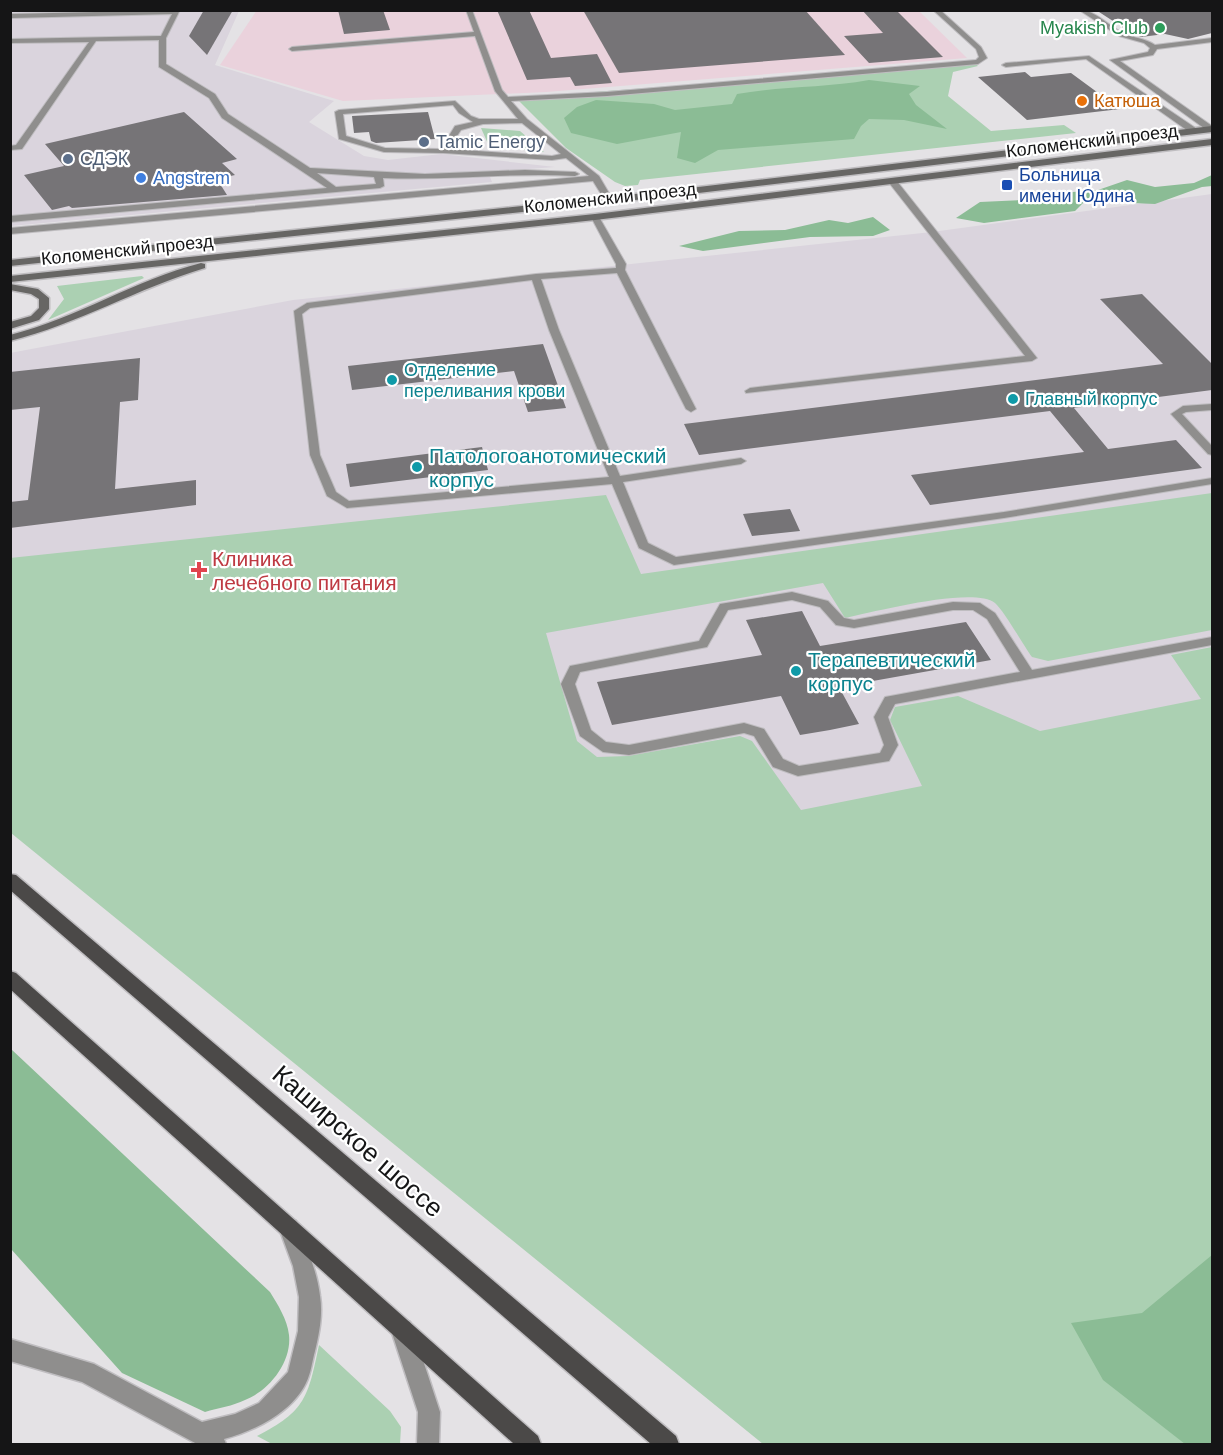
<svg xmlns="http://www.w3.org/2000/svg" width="1223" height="1455" viewBox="0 0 1223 1455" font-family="Arial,sans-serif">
	<rect width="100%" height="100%" fill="#e4e2e5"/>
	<!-- built -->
	<g fill="#dad4dd">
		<path d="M11,11H239L215,65L334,101L309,122L364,156L388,160L441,154L555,167L488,172L492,182L11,226Z"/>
		<path d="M1212,194V1444L11,714L10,353L293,300L932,232Z"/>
	</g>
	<!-- industrial -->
	<path fill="#ead2dc" d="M257,10L919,11L967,58L546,92L343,101L220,65Z"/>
	<!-- green -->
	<g fill="#abd0b2">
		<path d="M975,63L978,66L953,72L948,96L991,131L1064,125L1076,133L640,180L638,185L625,186L615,182L566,148L516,98Z"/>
		<path d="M481,128L520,131L544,152L489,146Z"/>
		<path d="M142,276L144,278L48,320L64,299L57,286Z"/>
		<path d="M1212,493V630L1048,661L1032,657C1024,646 1004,611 995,603C973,586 874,612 845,618L823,583L546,633L577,741L597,757L628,756L740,736L752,741L801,810L922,786L890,720L895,707L958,696L1040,731L1201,699L1171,655L1212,647V1444H763L11,833L10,558L606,495L641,574Z"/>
		<path d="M319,1345L390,1411L401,1427L400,1444H272L257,1436C306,1411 308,1397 319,1345Z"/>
	</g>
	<!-- forest -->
	<g fill="#8bbc95">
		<path d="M869,80L920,86L909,94L916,105L947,129L904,120L869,119L861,126L854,139L718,150L695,163L677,158L681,132L617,144L571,133L564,118L577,107L596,100L654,104L675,110L732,104L737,94C781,86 825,88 869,80Z"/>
		<path d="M1212,175V186L1202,187L1155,204L1085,201L1075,211L984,223L956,218L980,202L1045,199L1060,193L1098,190L1127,180L1155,187L1194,183Z"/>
		<path d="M873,217L890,230L873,236L810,237L703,251L679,246L739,231L785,230L829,220L848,223Z"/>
		<path d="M11,1049L270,1292C278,1305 287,1319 289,1335C292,1362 269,1391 245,1400C233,1406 218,1408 205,1412L122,1373L11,1249Z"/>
		<path d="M1212,1255V1444H1185L1103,1380L1071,1323L1142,1313Z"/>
	</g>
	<!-- building -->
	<g fill="#767477">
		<path d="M204,10H233L207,55L189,36Z"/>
		<path d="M338,10H383L390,30L344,34Z"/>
		<path d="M497,10H529L551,58L597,54L612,83L575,86L570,77L527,80Z"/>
		<path d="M583,10H805L845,55L619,73Z"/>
		<path d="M862,10H896L943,57L869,63L844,36L883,33Z"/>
		<path d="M1096,10H1212V33L1188,39L1165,34L1141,37L1133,34Z"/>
		<path d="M1025,72L1031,77L1071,73L1120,109L1027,120L978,77Z"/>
		<path d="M184,112L237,159L222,163L235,175L217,179L227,195L72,208L69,206L52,210L24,175L64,166L45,144Z"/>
		<path d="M428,112L435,139L376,143L371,141L369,132L354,133L352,116Z"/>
		<path d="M1142,294L1212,364V390L1074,408L1108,449L1176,440L1202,468L930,505L911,475L1084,452L1050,411L699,455L684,424L1163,364L1100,299Z"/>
		<path d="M543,344L566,408L528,412L514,371L352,390L348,366Z"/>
		<path d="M140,358L138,400L120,402L115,489L196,480V505L10,528V502L28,500L40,407L10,410V372Z"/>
		<path d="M482,447L488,470L350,487L346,464Z"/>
		<path d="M790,509L800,531L752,536L743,514Z"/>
		<path d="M802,611L820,646L966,622L991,660L839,687L859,724L830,730L800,735L781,696L612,725L597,682L762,655L746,620Z"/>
	</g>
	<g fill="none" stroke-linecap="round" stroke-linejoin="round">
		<!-- lane casing -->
		<g stroke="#bfbdc0" stroke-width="2">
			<g id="lane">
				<path d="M180,10L166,38V64L215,94L228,114L310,168L425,174L525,170L575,172L579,174L575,176C511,172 447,181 383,178L384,186L380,188L10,222V216L327,188L222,118L209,98L159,67V40L96,41L22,149L10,150V146L16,145L89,42L10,43V39L161,36L172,14L12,18L10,14ZM317,173L374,177L376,184L336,187Z"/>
				<path d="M466,10H472L502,90L508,97L607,92L976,60L979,57L976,49L933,10H940L981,47L987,58L978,64L607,96L511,101L527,119L599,176L613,200L609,203L606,202L593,181L10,234V228L589,176L566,158L552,160L443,153L384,152L339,139L335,112L339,110L455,101L471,116L479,119H518L495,91L475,36L292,51L289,49L292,47L474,32ZM453,105L459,113L473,122L455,126L441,149L385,148L346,136L343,114ZM522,123L561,154L552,156L448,149L461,130L483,124Z"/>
				<path d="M1079,10C1096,10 1108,26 1123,33C1133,38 1145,38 1155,45L1212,38V42L1157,49L1153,55L1120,61L1212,126V131H1208L1110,60L1148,52L1150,48L1144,43L1119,36Z"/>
				<path d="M1089,56L1197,129V133H1191L1086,59L1006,67L1002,65L1006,63Z"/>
				<path d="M890,180H896L1037,358L1032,361L746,393L745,391L750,388L1025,356L890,184Z"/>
				<path d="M595,214L599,217L626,264L625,270L696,409L691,412L686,409L617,273L541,279L559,330L620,476L741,458L746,461L741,464L623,482L648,543L676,557L1004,512L1212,478V484L1004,518L674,565L639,548L612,484L347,508L327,496L310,455L294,311L307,303L536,274L616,268V264L591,217ZM532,280L549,330L609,477L349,501L336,492L320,455L302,314L310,308Z"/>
				<path d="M1212,404V410L1186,412L1182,414L1212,446V455L1208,454L1171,414L1183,406Z"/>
				<path d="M792,592L828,601L844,618L854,620L953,602L980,603L995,613L1032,670L1212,637V645L895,704L888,717L898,745L889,761L798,776L773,767L754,736L744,733L629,755L603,752L580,736L561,684L570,666L699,641L720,604ZM792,600L820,607L836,625L854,628L953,610H973L987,619L1020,672L885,697L874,717L884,745L880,753L799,766L783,759L764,729L744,723L629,745L606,742L591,730L575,684L580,672L707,647L728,610Z"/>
			</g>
		</g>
		<!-- street casing -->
		<g stroke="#bfbdc0" stroke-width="3">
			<g id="street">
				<path d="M289,1218L296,1221C306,1245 317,1271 320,1296C323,1315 319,1334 315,1351C312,1362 311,1373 306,1383C292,1412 255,1431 224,1439L226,1444H197L82,1382L10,1361V1339L94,1364L202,1422L235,1414L259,1403L288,1372L298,1331L299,1297L293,1266L279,1228L282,1221Z"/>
				<path d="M402,1319L410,1322L413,1330L440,1412L439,1444H417L418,1412L391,1330L394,1322Z"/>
			</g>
		</g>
		<!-- secondary casing -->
		<g stroke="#bfbdc0" stroke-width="3">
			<g id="secondary">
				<path d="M1212,126V132L673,196L10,266V260L673,190Z"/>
				<path d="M1212,139V145L595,220L10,282V276L595,214Z"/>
				<path d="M201,263L205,264V268C138,288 78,324 10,341V335C77,318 135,280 201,263Z"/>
				<path d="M10,284L38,289L49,298V309L39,320L10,329V322L31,316L39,308V299L31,294L10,290Z"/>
			</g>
		</g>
		<!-- primary casing -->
		<g stroke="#bfbdc0" stroke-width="3">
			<g id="primary">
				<path d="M10,874L16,875L676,1436L679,1444H651L10,890Z"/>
				<path d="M10,971L16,973L538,1436L541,1444H514L10,989Z"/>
			</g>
		</g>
		<!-- lane -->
		<use href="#lane" fill="#8f8e8d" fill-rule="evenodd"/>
		<!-- street -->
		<use href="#street" fill="#8f8e8d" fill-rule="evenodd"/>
		<!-- secondary -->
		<use href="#secondary" fill="#676664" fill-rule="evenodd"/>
		<!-- primary -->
		<use href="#primary" fill="#4b4948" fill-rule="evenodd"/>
	</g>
	<!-- markers -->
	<circle fill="#2e9e5b" stroke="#fff" stroke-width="2" cx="1160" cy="28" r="6"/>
	<circle fill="#e8710a" stroke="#fff" stroke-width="2" cx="1082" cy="101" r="6"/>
	<g fill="#5c6f8a" stroke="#fff" stroke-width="2">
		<circle cx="424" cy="142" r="6"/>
		<circle cx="68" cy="159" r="6"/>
	</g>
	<circle fill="#3f7fe0" stroke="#fff" stroke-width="2" cx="141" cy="178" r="6"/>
	<rect fill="#1a4fb4" stroke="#fff" stroke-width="2" x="1001" y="179" width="12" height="12" rx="3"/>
	<g fill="#0f9aa8" stroke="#fff" stroke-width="2">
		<circle cx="392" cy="380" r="6"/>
		<circle cx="1013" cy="399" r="6"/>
		<circle cx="417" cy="467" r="6"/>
		<circle cx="796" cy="671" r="6"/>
	</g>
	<path fill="#e0444e" stroke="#fff" stroke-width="2" d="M196 561h6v6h6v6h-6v6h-6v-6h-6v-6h6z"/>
	<g text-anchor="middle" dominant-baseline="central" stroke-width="4.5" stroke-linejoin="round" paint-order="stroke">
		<!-- far-leisure labels -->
		<g font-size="18" fill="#27864d" stroke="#fff" text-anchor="end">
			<text x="1148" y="28">Myakish Club</text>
		</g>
		<!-- far-food labels -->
		<g font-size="18" fill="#c56008" stroke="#fff" text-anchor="start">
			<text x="1094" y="101">Катюша</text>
		</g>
		<!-- far-street labels -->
		<g font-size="18" fill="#151516" stroke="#fff">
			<text transform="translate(1092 141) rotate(-7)">Коломенский проезд</text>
			<text transform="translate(610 198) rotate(-6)">Коломенский проезд</text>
			<text transform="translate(127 250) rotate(-6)">Коломенский проезд</text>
		</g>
		<!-- far-service labels -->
		<g font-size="18" fill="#4e5e75" stroke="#fff" text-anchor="start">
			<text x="436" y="142">Tamic Energy</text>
			<text x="80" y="159">СДЭК</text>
		</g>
		<!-- far-transit labels -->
		<g font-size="18" fill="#164399" stroke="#fff" text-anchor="start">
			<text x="1019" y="175">Больница<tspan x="1019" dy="21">имени Юдина</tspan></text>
		</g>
		<!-- far-shop labels -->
		<g font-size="18" fill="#366cbe" stroke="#fff" text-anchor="start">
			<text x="153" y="178">Angstrem</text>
		</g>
		<!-- far-culture labels -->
		<g font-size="18" fill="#0d838f" stroke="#fff" text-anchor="start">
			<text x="404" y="370">Отделение<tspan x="404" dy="21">переливания крови</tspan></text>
			<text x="1025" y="399">Главный корпус</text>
		</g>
		<!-- culture labels -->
		<g font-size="21" fill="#0d838f" stroke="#fff" text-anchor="start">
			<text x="429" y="455">Патологоанотомический<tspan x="429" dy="24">корпус</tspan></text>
			<text x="808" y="659">Терапевтический<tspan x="808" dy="24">корпус</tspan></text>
		</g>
		<!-- health labels -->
		<g font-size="21" fill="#be3a42" stroke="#fff" text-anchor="start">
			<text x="212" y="558">Клиника<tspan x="212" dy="24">лечебного питания</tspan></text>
		</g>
		<!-- near-street labels -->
		<g font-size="26" fill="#151516" stroke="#fff">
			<text transform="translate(358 1141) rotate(41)">Каширское шоссе</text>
		</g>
	</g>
	<!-- border -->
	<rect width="1223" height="1455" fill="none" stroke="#151516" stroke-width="24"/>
</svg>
